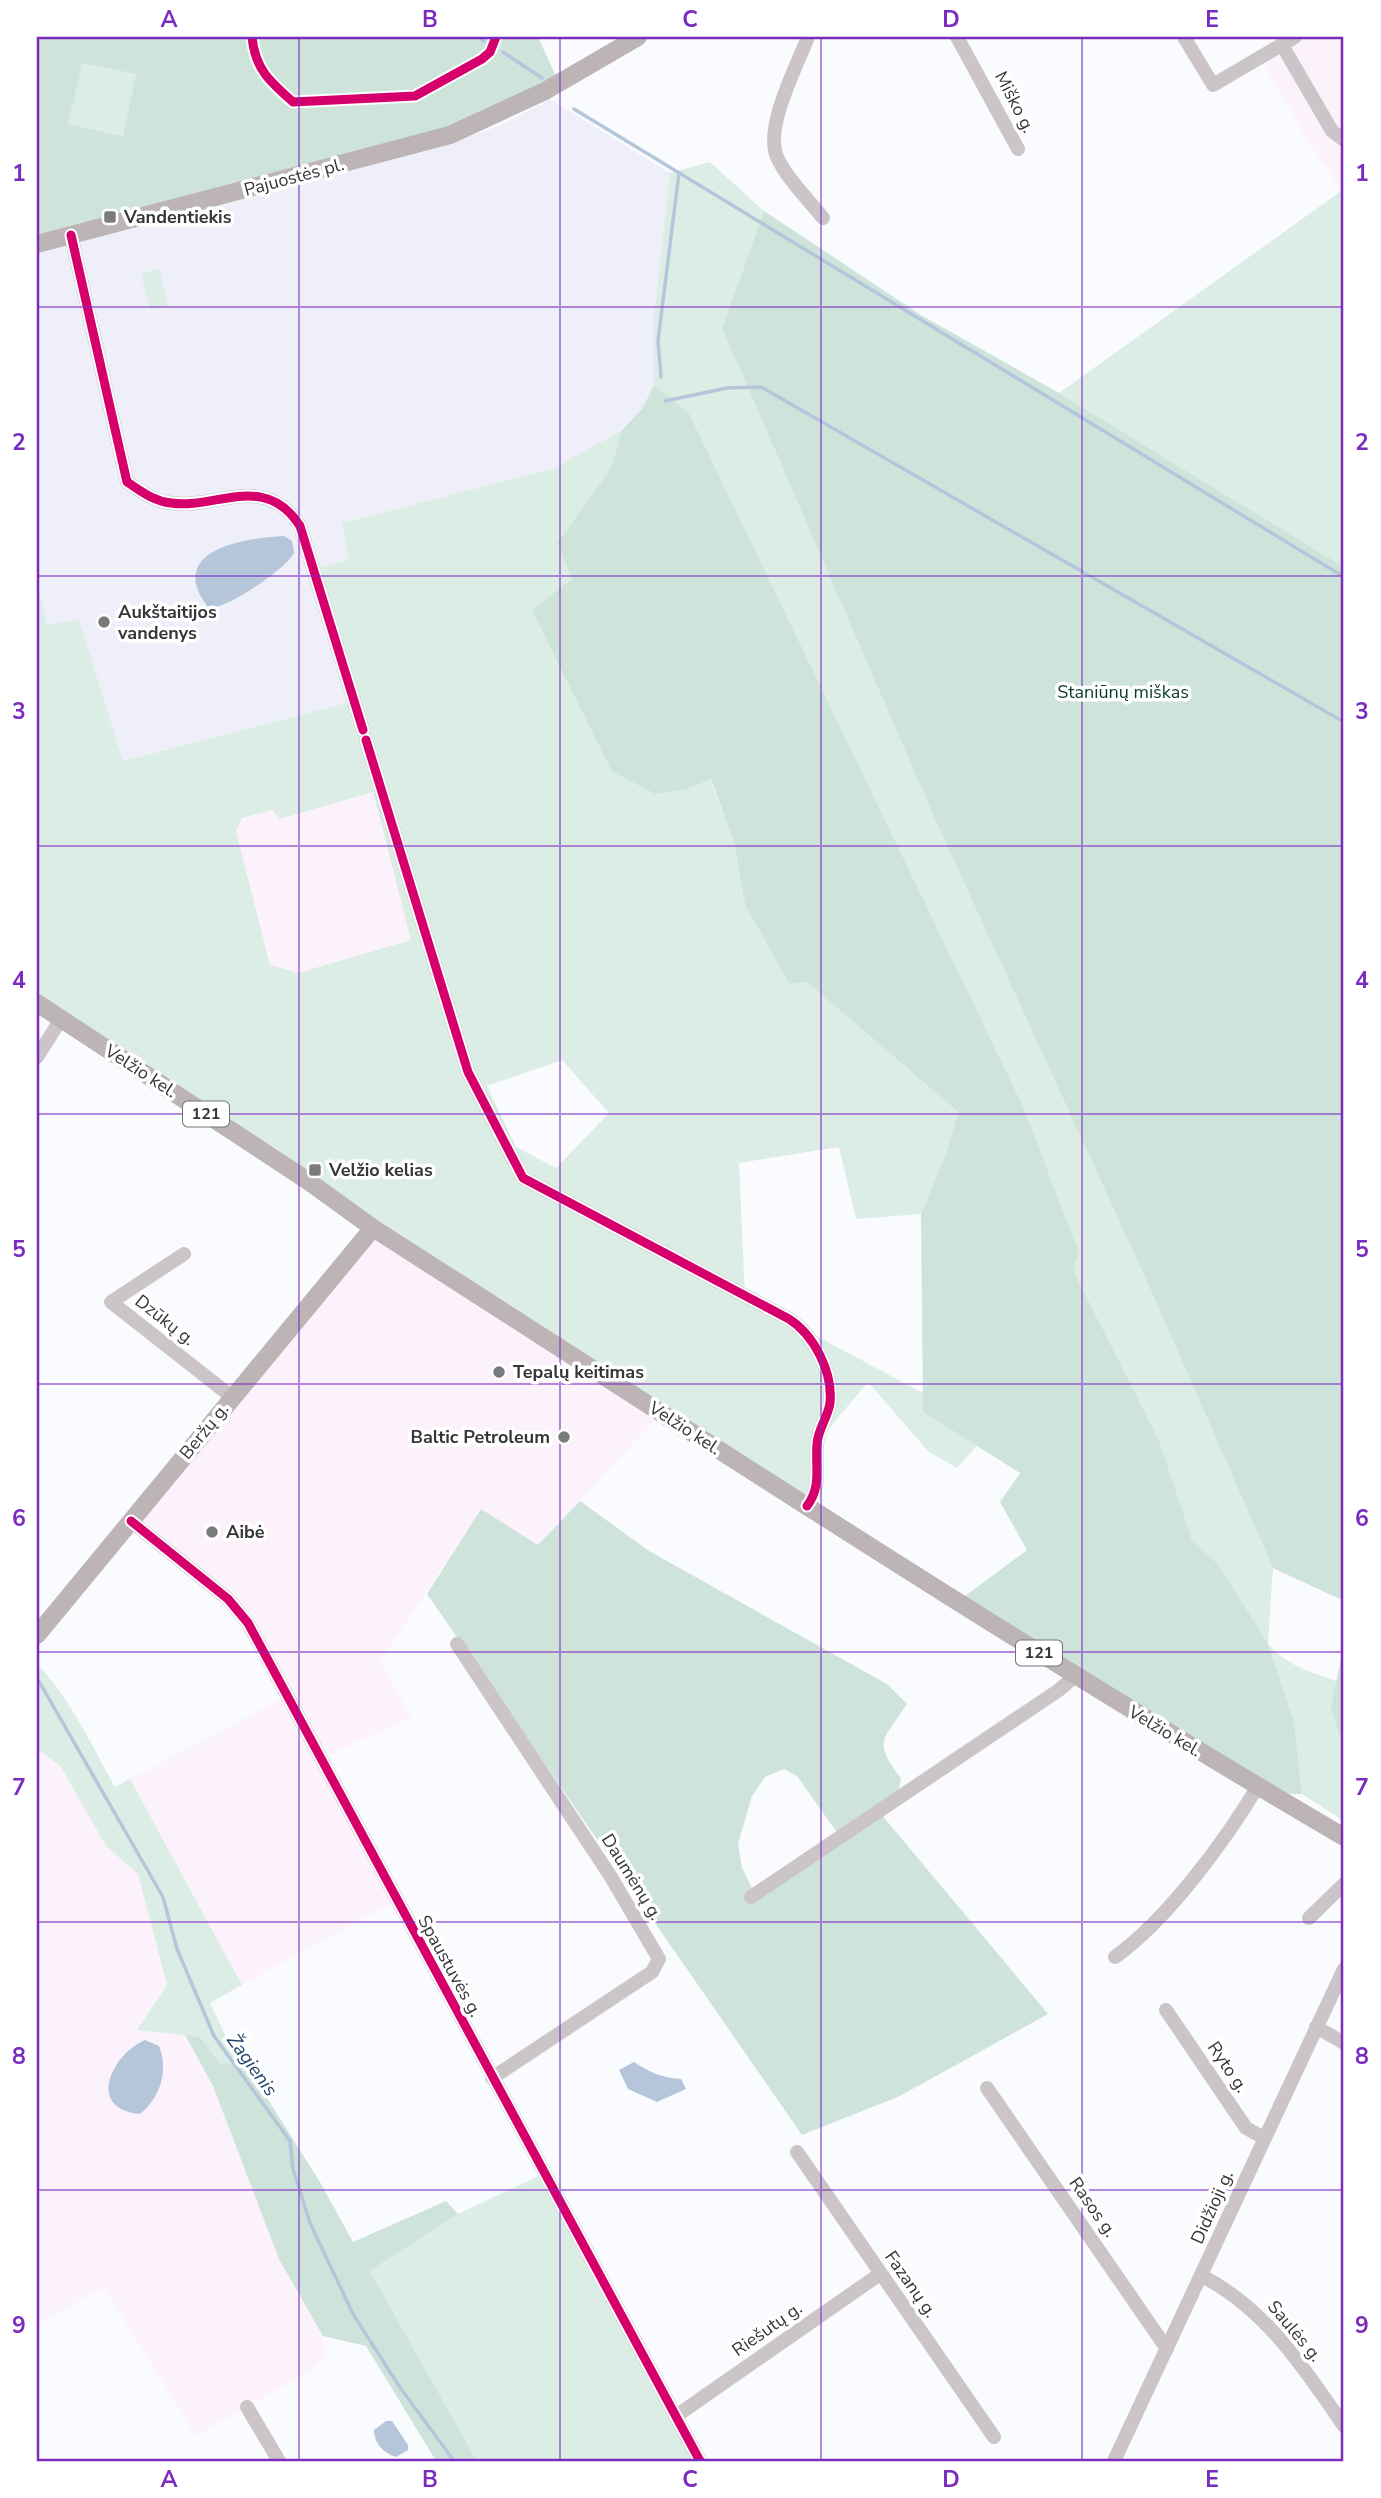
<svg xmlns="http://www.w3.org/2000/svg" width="1381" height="2498" viewBox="0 0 1381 2498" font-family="'Nunito Sans',sans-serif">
	<rect width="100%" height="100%" fill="#fafbfe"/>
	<!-- built -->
	<path fill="#eeeff8" d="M550,99L670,173L654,316V385L642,409L622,430L552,469L342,523L348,560L314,569L354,701L122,761L79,621L47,625L37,582V247L303,174L305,183L436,148L499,126Z"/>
	<!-- industrial -->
	<g fill="#fcf2fb">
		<path d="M1288,37H1344V189L1341,190L1310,144L1259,55Z"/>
		<path d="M373,792L412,940L297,973L270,965L236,832L242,818L272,809L280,819Z"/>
		<path d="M373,1228L657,1418L538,1545L481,1510L380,1661L411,1717L316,1761L393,1902L242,1985L130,1779L291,1694L251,1620L141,1524L219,1413Z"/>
		<path d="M37,1748L61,1767L106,1846L138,1874L167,1985L138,2030L185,2035L213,2086L279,2259L323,2336L325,2356L315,2368L196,2436L104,2288L37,2324Z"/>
	</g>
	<!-- green -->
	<g fill="#dbede5" fill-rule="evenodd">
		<path d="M81,62L136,74L123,136L68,124Z"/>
		<path d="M710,162L764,211L722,328L933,815L1148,1284L1273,1568L1268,1644C1286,1665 1312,1673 1337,1681L1332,1708L1344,1748V1821L1302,1794L1294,1722L1218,1564L1192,1540L1159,1440L1073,1270L1022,1104L689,413L654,385V316L670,173Z"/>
		<path d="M1344,189V567L1059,393Z"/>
		<path d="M159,268L168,306L150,310L141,274Z"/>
		<path d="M622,430L611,468L557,543L572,579L584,711L612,772L655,794L684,790L710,778L735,846L745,905L789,984L807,982L958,1112L947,1151L921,1214L856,1219L839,1147L739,1163L745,1298L923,1393V1412L977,1446L957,1468L929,1452L868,1382L814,1446L815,1482L804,1495L37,1003V582L47,625L79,620L123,761L354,701L313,569L348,560L342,523L552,469ZM373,792L411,940L298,973L270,965L236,832L242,818L272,810L280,819ZM562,1060L609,1113L556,1168L516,1147L487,1086Z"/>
		<path d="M37,1664C70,1698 92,1746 115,1787L130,1779L242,1985L210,2003L229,2043L245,2063L221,2066L200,2037L137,2030L167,1985L138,1874L106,1846L61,1767L37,1748Z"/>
		<path d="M539,2176L694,2461H477L370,2271L458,2214Z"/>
	</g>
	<!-- forest -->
	<g fill="#cee4db" fill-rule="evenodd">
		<path d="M37,37H538L559,83L484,122L37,238ZM82,63L136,74L123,136L68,124Z"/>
		<path d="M764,211L921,315L1059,393L1344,567V1601L1273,1568L1148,1284L933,815L722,328Z"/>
		<path d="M654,385L689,413L1022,1104L1079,1253L1073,1270L1159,1440L1192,1540L1218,1564L1268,1644L1294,1722L1302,1794L1268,1793L957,1602L1027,1550L1000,1502L1020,1473L923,1412L921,1214L947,1151L958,1112L807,982L789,984L745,905L735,846L711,779L684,790L655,794L612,772L532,610L572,579L557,543L611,468L622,430L642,409Z"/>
		<path d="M580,1501L649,1551L887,1684L907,1704C883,1741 872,1740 901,1778L899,1790L876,1808L1048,2014L900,2096L802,2135L427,1594L481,1509L538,1545ZM784,1769L797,1776L843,1841L757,1898L742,1868L738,1844L752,1796L765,1777Z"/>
		<path d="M1344,1643V1748L1331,1708Z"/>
		<path d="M185,2035L200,2037L221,2065L245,2063L320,2182L353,2242L446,2201L458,2214L370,2271L477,2461H436L366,2346L323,2336L279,2259L213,2086Z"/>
	</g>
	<!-- water -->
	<g fill="#b5c6db">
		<path d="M284,536L292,541L294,553C287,568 222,613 208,607C165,551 242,538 284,536Z"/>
		<path d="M145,2040L159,2046C169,2070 160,2098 140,2114C85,2109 112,2054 145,2040Z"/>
		<path d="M634,2062C649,2072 662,2078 681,2079L686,2089L657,2102L628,2089L619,2070Z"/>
		<path d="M386,2421H392L408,2445V2450L396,2457C384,2454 374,2443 374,2430Z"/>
	</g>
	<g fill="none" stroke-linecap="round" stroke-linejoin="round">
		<!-- stream -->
		<g stroke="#b5c6db" stroke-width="3.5">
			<path d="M478,37L484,41"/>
			<path d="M503,52L542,78"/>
			<path d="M574,109L1344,577"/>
			<path d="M661,377L658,341L679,173"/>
			<path d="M665,401L727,388L761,387L1344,722"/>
			<path d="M37,1678L163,1897L177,1949L214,2036L290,2141L293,2169L310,2223L353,2314L399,2386L454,2461"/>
		</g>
		<!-- minor -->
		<g stroke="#cbc5c7" stroke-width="14">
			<path d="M808,37C797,66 764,127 777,157C787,179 808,199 823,218"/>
			<path d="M957,37L1018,149"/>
			<path d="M1184,37L1213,85L1295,37"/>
			<path d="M1282,45L1332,131L1344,140"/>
			<path d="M71,235L127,482C141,491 153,501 171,503C215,510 265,471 300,526L363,730"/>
			<path d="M366,740L468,1072L523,1178L789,1319C814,1335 833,1372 830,1403C828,1417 818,1429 817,1444C815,1467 822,1486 807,1506"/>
			<path d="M37,1057L61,1019"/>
			<path d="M184,1254L111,1302L232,1397"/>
			<path d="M131,1521L228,1599L248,1623L700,2461"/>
			<path d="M457,1644L611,1877L659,1959L652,1972L492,2078"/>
			<path d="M751,1897L1059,1690L1075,1676"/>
			<path d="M1309,1918L1344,1884"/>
			<path d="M1115,1957C1167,1920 1225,1841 1258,1786"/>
			<path d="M1166,2010L1246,2128L1264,2138"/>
			<path d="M1316,2027L1344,2043"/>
			<path d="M987,2088L1167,2349"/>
			<path d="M797,2152L994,2437"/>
			<path d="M1202,2276C1266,2309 1304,2368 1344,2426"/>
			<path d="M247,2407L279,2461"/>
			<path d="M676,2416L880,2274"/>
			<path d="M1114,2461L1344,1969"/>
		</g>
		<!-- major -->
		<g stroke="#bcb4b5" stroke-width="18">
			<path d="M37,244L450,135L545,91L638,37"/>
			<path d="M37,1003L308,1181L373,1228C695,1434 1015,1644 1344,1837"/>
			<path d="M37,1635L373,1228"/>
		</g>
		<!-- cycleway casing -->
		<g stroke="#fff" stroke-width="13">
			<g id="cycleway">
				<path d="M252,37C255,69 270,82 293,102L415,96L482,59L490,52L496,37"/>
				<path d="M71,235L127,482C141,491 153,501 171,503C215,510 265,471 300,526L363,730"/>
				<path d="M366,740L468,1072L523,1178L789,1319C814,1335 833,1372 830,1403C828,1417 818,1429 817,1444C815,1467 822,1486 807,1506"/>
				<path d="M131,1521L228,1599L248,1623L700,2461"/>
			</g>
		</g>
		<!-- cycleway -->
		<use href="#cycleway" stroke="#d6006c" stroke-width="9"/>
	</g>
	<!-- grid -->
	<path fill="none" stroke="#7b2cbf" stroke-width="2" stroke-opacity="0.55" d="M299,37V2461M560,37V2461M821,37V2461M1082,37V2461M37,307H1344M37,576H1344M37,846H1344M37,1114H1344M37,1384H1344M37,1652H1344M37,1922H1344M37,2190H1344"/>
	<!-- markers -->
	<g fill="#7a7b7d" stroke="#fff" stroke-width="2.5">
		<rect x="103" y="210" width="14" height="14" rx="3.5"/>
		<circle cx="104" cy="622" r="7"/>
		<rect x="308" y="1163" width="14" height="14" rx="3.5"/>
		<circle cx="499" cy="1372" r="7"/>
		<circle cx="564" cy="1437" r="7"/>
		<circle cx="212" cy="1532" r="7"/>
	</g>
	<g text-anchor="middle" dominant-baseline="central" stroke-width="7" stroke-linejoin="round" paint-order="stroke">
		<!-- shield labels -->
		<g fill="#fff" stroke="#727274" stroke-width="2">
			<rect x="183" y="1101.5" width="46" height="25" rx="5"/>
			<rect x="1016" y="1640.5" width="46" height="25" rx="5"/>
		</g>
		<g font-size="16" font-weight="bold" fill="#353638">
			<text x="206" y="1114">121</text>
			<text x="1039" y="1653">121</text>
		</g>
		<!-- street labels -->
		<g font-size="18" fill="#353638" stroke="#fff">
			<text transform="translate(1015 102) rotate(63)">Miško g.</text>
			<text transform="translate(294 177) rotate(-15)">Pajuostės pl.</text>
			<text transform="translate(141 1071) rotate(33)">Velžio kel.</text>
			<text transform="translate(165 1320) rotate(38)">Dzūkų g.</text>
			<text transform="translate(685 1428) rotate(33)">Velžio kel.</text>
			<text transform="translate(204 1431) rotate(-51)">Beržų g.</text>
			<text transform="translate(1165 1731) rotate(31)">Velžio kel.</text>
			<text transform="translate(632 1877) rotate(58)">Daumėnų g.</text>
			<text transform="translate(450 1966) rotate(61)">Spaustuvės g.</text>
			<text transform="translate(1228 2067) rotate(56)">Ryto g.</text>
			<text transform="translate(1093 2207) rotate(55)">Rasos g.</text>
			<text transform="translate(1212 2207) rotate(-66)">Didžioji g.</text>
			<text transform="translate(911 2284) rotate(55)">Fazanų g.</text>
			<text transform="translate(767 2329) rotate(-35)">Riešutų g.</text>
			<text transform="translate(1295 2331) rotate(50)">Saulės g.</text>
		</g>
		<!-- poi labels -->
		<g font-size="18" font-weight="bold" fill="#353638" stroke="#fff" text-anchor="start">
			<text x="124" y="217">Vandentiekis</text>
			<text x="118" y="612">Aukštaitijos<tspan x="118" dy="21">vandenys</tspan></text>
			<text x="329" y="1170">Velžio kelias</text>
			<text x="513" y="1372">Tepalų keitimas</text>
			<text x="550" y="1437" text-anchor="end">Baltic Petroleum</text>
			<text x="226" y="1532">Aibė</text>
		</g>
		<!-- park labels -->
		<g font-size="18" fill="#083d2a" stroke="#fff">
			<text x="1123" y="692">Staniūnų miškas</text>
		</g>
		<!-- water labels -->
		<g font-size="19" font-style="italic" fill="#21446c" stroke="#fff">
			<text transform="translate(252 2065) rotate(54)">Žagienis</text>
		</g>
	</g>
	<!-- border -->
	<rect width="1381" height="2498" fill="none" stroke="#ffffff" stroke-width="77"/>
	<rect x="38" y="38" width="1304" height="2422" fill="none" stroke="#7b2cbf" stroke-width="2.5"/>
	<g font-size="23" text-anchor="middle" font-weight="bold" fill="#7b2cbf">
		<text x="169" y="27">A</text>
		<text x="430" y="27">B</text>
		<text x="690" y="27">C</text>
		<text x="951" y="27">D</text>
		<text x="1212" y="27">E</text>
		<text x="19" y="181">1</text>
		<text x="1362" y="181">1</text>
		<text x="19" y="450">2</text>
		<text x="1362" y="450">2</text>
		<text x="19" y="719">3</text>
		<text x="1362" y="719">3</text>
		<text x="19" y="988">4</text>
		<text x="1362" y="988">4</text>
		<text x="19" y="1257">5</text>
		<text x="1362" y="1257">5</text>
		<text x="19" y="1526">6</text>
		<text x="1362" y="1526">6</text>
		<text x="19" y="1795">7</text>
		<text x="1362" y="1795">7</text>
		<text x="19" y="2064">8</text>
		<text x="1362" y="2064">8</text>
		<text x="19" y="2333">9</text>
		<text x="1362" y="2333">9</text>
		<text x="169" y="2487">A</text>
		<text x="430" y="2487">B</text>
		<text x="690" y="2487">C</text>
		<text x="951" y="2487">D</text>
		<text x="1212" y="2487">E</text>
	</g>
</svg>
